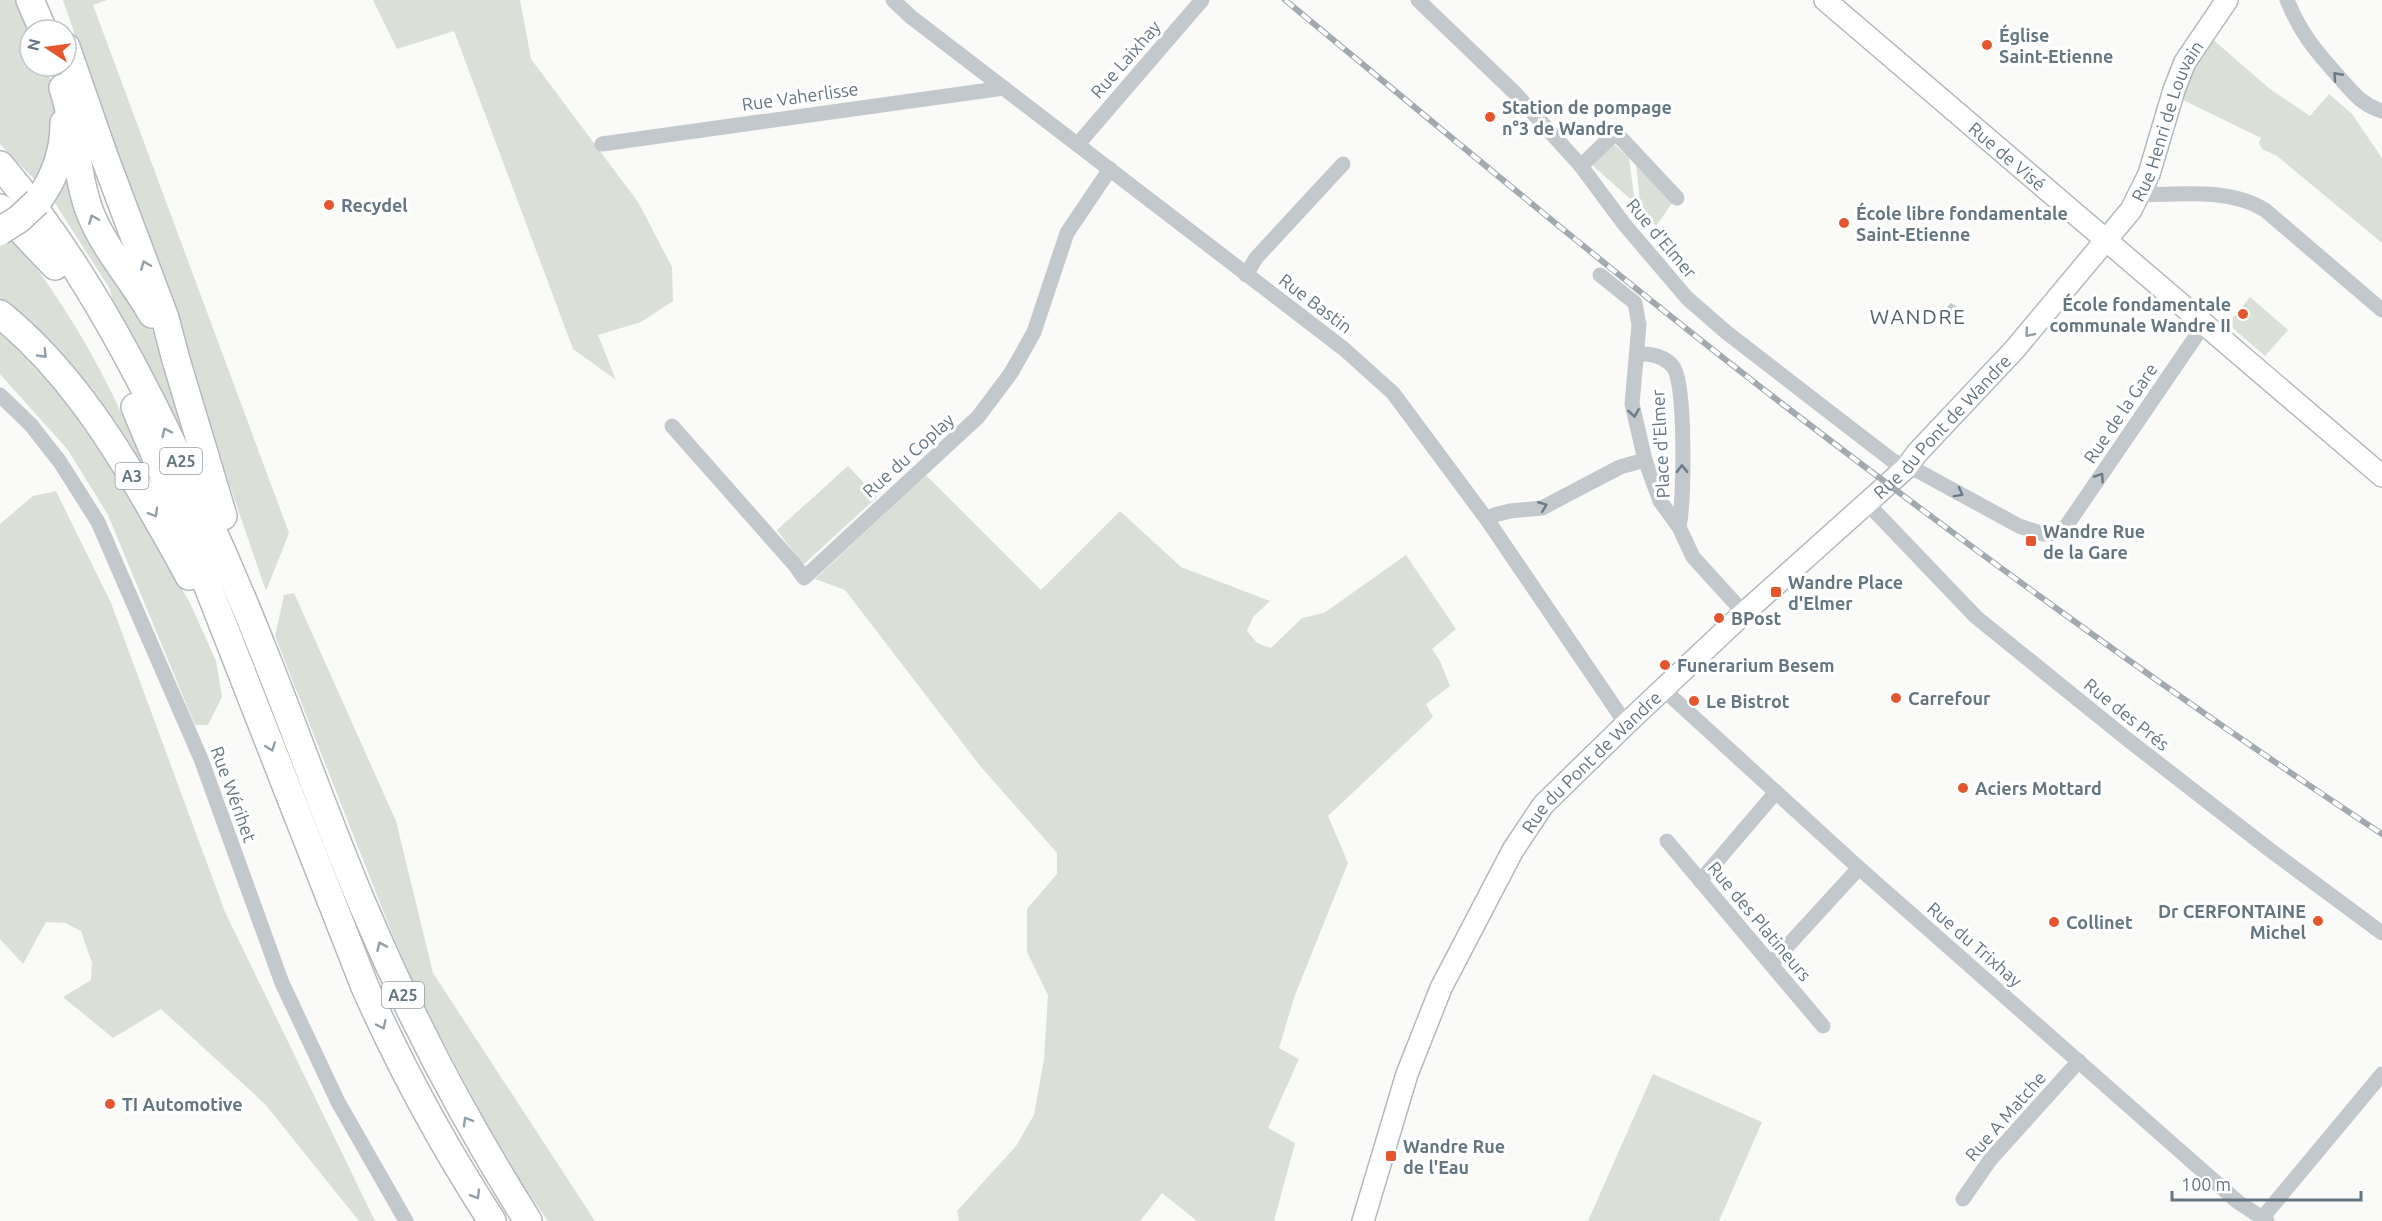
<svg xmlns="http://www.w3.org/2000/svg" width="2382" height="1221" viewBox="0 0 2382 1221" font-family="Ubuntu,sans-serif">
	<rect width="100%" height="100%" fill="#fafaf8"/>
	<!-- green -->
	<g fill="#dadfd7">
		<path d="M0,0H20L30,30V66H46C62,115 58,137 37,182L0,144Z"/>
		<path d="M63,0H107L93,5L289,533L266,591Z"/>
		<path d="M373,0H520L531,59L638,202L672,267L673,301L641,322L598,335L616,380L573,349L454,31L397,49Z"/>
		<path d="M2211,38L2270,89L2310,116L2329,94L2352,114L2382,158V243L2277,156L2262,149L2259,143L2261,138L2179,98L2182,84Z"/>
		<path d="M1614,144L1629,158L1635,203L1592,165Z"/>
		<path d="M1636,164L1673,202L1656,226L1641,211Z"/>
		<path d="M68,174L155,336L167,366L198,469L170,410L112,298L110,289L53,200Z"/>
		<path d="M16,239C36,268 57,296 75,326C114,390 143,459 170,529L0,307V246Z"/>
		<path d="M2250,297L2288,330L2265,356L2228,324Z"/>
		<path d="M0,328L24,351L85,420L190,603L216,661L222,697L208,725H195L108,515L68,450L0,374Z"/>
		<path d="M848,466L877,497L803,565L777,530Z"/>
		<path d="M926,475L1041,590L1120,511L1181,567L1270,601L1253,617L1247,631L1257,643L1271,648L1302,618L1324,613L1406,555L1456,629L1432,649L1440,661L1450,686L1426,704L1433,717L1328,816L1348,863L1295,995L1279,1048L1299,1059L1268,1128L1295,1143L1274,1221H1197L1162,1193L1140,1221H959L957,1211L1016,1146L1034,1115L1044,1059L1048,995L1027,952V909L1057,874V853L981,767L845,590L815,579Z"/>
		<path d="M56,491L111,603L225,912L375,1221H359L265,1104L161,1009L113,1038L63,997L91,980L92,963L81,931L65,923L46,922L23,964L0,939V524L33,496Z"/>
		<path d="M294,593L396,821L433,973L595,1221H548L519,1181L491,1132L419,996L391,931L275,636L284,595Z"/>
		<path d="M1653,1074L1762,1122L1719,1221H1588Z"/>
	</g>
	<!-- water -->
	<path fill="#bbc7cb" d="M1951,303L1965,312L1960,320L1946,312L1947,307Z"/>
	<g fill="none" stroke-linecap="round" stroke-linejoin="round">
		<!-- secondary casing -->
		<g stroke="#b3babf" stroke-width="24">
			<g id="secondary">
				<path id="s1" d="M1825,0L2382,476"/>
				<path id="s2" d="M1363,1221L1407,1074L1441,988L1513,850L1543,805L1626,724L1744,613L1906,468L1917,453L2015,349L2131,210L2149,174L2174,90L2185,62L2227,0"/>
			</g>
		</g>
		<!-- highway casing -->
		<g stroke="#b4b9bd" stroke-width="30">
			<g id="highway">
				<path d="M30,0L43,30"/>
				<path d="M66,47L104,156L165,318L176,360L223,516"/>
				<path d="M63,88C77,129 75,175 91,215C106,251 133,280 152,314"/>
				<path d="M0,165C66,243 116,330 161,421C199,498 234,576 265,655C299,740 329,826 365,910C411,1019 465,1121 528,1221"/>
				<path d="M37,202C55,178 64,153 64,123"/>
				<path d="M0,208L55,266"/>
				<path d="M0,314C65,367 110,436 151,508C164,531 177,553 189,576"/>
				<path d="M135,407L176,505L365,987C401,1068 444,1147 492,1221"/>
			</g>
		</g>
		<!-- street -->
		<g stroke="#c3c8cc" stroke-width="15">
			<path d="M893,0L911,17L1344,349L1393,393L1488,521L1626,724"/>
			<path d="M1418,0L1514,92L1581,166L1624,224L1687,298L1726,332L1893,461L1920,472L2019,526L2044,534L2057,533L2067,525L2205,323"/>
			<path d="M2287,0C2301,34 2315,50 2339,77C2353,92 2361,105 2382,111"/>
			<path d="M602,144L1004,88"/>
			<path d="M1078,144L1202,0"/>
			<path d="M1581,166L1612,136L1618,135L1677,198"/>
			<path d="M2140,195C2180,194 2230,188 2265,210L2382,310"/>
			<path d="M1246,275L1256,258L1343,164"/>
			<path d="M1600,275L1635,303L1639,325L1632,404L1645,460L1660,501L1679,527L1693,557L1744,613"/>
			<path d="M1637,355C1649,352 1667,357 1674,368C1686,390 1684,501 1679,527"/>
			<path d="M0,395L31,425L60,462L98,522L201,759L282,983L338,1102L406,1221"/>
			<path d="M672,426L794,564L804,578L978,417L1011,373L1034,332L1067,233L1110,169"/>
			<path d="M1867,503L1976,617L2127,739L2270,850L2382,933"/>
			<path d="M1488,521L1494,515L1510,511L1542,508L1620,467L1645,460"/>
			<path d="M1663,689L1859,868L2238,1202L2267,1221"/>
			<path d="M1667,841L1823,1026"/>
			<path d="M1700,881L1776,792"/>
			<path d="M1771,964L1859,868"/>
			<path d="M1963,1199L1990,1160L2079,1061"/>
			<path d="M2263,1217L2382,1074"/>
		</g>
		<!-- secondary -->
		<use href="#secondary" stroke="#fff" stroke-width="21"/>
		<!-- highway -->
		<use href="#highway" stroke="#fff" stroke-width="27"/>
		<!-- rail casing -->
		<g stroke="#a2aab0" stroke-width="6">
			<path id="rail" d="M1285,0C1450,136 1615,275 1785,406C1979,555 2178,699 2382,834"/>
		</g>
		<!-- rail -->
		<use href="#rail" stroke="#fff" stroke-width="4" stroke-dasharray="11" stroke-linecap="butt"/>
		<!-- highway-bridge casing -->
		<g stroke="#b4b9bd" stroke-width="30" stroke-linecap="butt">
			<path id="highway-bridge" d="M0,231L19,219L37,202"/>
		</g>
		<!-- highway-bridge -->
		<use href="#highway-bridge" stroke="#fff" stroke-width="27"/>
	</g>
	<!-- one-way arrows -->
	<defs><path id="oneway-chevron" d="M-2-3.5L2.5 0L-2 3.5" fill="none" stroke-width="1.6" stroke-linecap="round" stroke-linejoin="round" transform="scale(1.5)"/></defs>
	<g stroke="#6a7a87">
		<use href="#oneway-chevron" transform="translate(2337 76) rotate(-132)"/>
		<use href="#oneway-chevron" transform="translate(1634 413) rotate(81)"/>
		<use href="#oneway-chevron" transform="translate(1682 469) rotate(-91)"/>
		<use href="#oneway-chevron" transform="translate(2100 477) rotate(-56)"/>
		<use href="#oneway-chevron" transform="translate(1959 493) rotate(29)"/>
		<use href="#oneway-chevron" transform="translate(1543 506) rotate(-22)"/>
	</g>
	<g stroke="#939fa8">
		<use href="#oneway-chevron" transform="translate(93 219) rotate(-113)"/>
		<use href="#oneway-chevron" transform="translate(145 265) rotate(-112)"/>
		<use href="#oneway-chevron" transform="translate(2029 333) rotate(130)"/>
		<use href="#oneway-chevron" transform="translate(43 354) rotate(46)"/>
		<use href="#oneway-chevron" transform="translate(166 432) rotate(-116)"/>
		<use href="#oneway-chevron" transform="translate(154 513) rotate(60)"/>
		<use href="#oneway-chevron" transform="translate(271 747) rotate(69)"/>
		<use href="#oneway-chevron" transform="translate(381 946) rotate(-114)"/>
		<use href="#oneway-chevron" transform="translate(382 1025) rotate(65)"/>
		<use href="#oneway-chevron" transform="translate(467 1121) rotate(-120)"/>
		<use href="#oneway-chevron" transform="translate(476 1195) rotate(59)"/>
	</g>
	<!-- markers -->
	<g fill="#e4572e" stroke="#fff" stroke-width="2">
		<circle cx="1987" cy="45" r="6"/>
		<circle cx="1490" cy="117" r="6"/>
		<circle cx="329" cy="205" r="6"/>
		<circle cx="1844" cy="223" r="6"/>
		<circle cx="2243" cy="314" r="6"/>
		<rect x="2025" y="535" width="12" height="12" rx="3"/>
		<rect x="1770" y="586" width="12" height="12" rx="3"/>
		<circle cx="1719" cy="618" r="6"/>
		<circle cx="1665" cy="665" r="6"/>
		<circle cx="1896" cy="698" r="6"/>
		<circle cx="1694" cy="701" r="6"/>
		<circle cx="1963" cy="788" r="6"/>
		<circle cx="2318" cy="921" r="6"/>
		<circle cx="2054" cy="922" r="6"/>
		<circle cx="110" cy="1104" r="6"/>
		<rect x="1385" y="1150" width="12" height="12" rx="3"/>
	</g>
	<g text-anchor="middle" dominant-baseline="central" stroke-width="6" stroke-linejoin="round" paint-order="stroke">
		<!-- shield labels -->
		<g fill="#fff" stroke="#939fa8" stroke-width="1.5">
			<rect x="160" y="448" width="42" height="26" rx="4.5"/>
			<rect x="115.5" y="463" width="33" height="26" rx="4.5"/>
			<rect x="382" y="982" width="42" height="26" rx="4.5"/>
		</g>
		<g font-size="16" font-weight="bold" fill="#657683">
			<text x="181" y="461">A25</text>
			<text x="132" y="476">A3</text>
			<text x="403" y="995">A25</text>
		</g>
		<!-- poi labels -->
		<g font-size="18" font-weight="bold" fill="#657683" stroke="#fff" text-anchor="start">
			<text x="1999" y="35">Église<tspan x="1999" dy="21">Saint-Etienne</tspan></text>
			<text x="1502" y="107">Station de pompage<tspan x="1502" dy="21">n°3 de Wandre</tspan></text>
			<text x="341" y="205">Recydel</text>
			<text x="1856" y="213">École libre fondamentale<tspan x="1856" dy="21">Saint-Etienne</tspan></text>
			<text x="2231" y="304" text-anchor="end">École fondamentale<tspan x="2231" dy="21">communale Wandre II</tspan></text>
			<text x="2043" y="531">Wandre Rue<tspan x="2043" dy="21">de la Gare</tspan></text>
			<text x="1788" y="582">Wandre Place<tspan x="1788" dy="21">d'Elmer</tspan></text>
			<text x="1731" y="618">BPost</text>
			<text x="1677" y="665">Funerarium Besem</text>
			<text x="1908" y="698">Carrefour</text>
			<text x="1706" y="701">Le Bistrot</text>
			<text x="1975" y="788">Aciers Mottard</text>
			<text x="2306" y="911" text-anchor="end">Dr CERFONTAINE<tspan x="2306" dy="21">Michel</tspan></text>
			<text x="2066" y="922">Collinet</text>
			<text x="122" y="1104">TI Automotive</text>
			<text x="1403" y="1146">Wandre Rue<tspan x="1403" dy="21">de l'Eau</tspan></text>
		</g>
		<!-- street labels -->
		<g font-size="18" fill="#657683" stroke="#fff">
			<text transform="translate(1125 59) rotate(-49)">Rue Laixhay</text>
			<text transform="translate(800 96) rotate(-8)">Rue Vaherlisse</text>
			<text stroke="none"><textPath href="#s2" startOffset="1390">Rue Henri de Louvain</textPath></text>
			<text stroke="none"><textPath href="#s1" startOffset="240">Rue de Visé</textPath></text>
			<text transform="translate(1662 238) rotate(50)">Rue d'Elmer</text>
			<text transform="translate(1316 303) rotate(37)">Rue Bastin</text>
			<text transform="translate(2120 413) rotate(-56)">Rue de la Gare</text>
			<text stroke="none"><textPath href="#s2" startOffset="1006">Rue du Pont de Wandre</textPath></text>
			<text transform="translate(1660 444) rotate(-93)">Place d'Elmer</text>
			<text transform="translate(908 455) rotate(-42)">Rue du Coplay</text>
			<text transform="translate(2127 714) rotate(39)">Rue des Prés</text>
			<text stroke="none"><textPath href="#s2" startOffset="520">Rue du Pont de Wandre</textPath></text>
			<text transform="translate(234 794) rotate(70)">Rue Wérihet</text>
			<text transform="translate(1760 921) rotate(50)">Rue des Platineurs</text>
			<text transform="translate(1975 944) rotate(41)">Rue du Trixhay</text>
			<text transform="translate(2005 1116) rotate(-49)">Rue A Matche</text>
		</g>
		<!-- quarter labels -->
		<g font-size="21" letter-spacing="1.5" fill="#57646e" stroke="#fff">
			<text x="1918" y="316">WANDRE</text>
		</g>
	</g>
	<!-- north arrow -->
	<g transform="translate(48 48) rotate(283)"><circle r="28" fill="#ffffff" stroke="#c1c8cd" stroke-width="1.5"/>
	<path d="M0-4.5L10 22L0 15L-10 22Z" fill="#e4572e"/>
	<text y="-9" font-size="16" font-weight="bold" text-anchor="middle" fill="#657683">N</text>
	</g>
	<!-- scale -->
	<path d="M2172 1191v9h189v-9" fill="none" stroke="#657683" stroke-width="3"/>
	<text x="2181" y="1191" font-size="18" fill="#657683" stroke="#ffffff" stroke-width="4.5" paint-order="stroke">100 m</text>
</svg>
